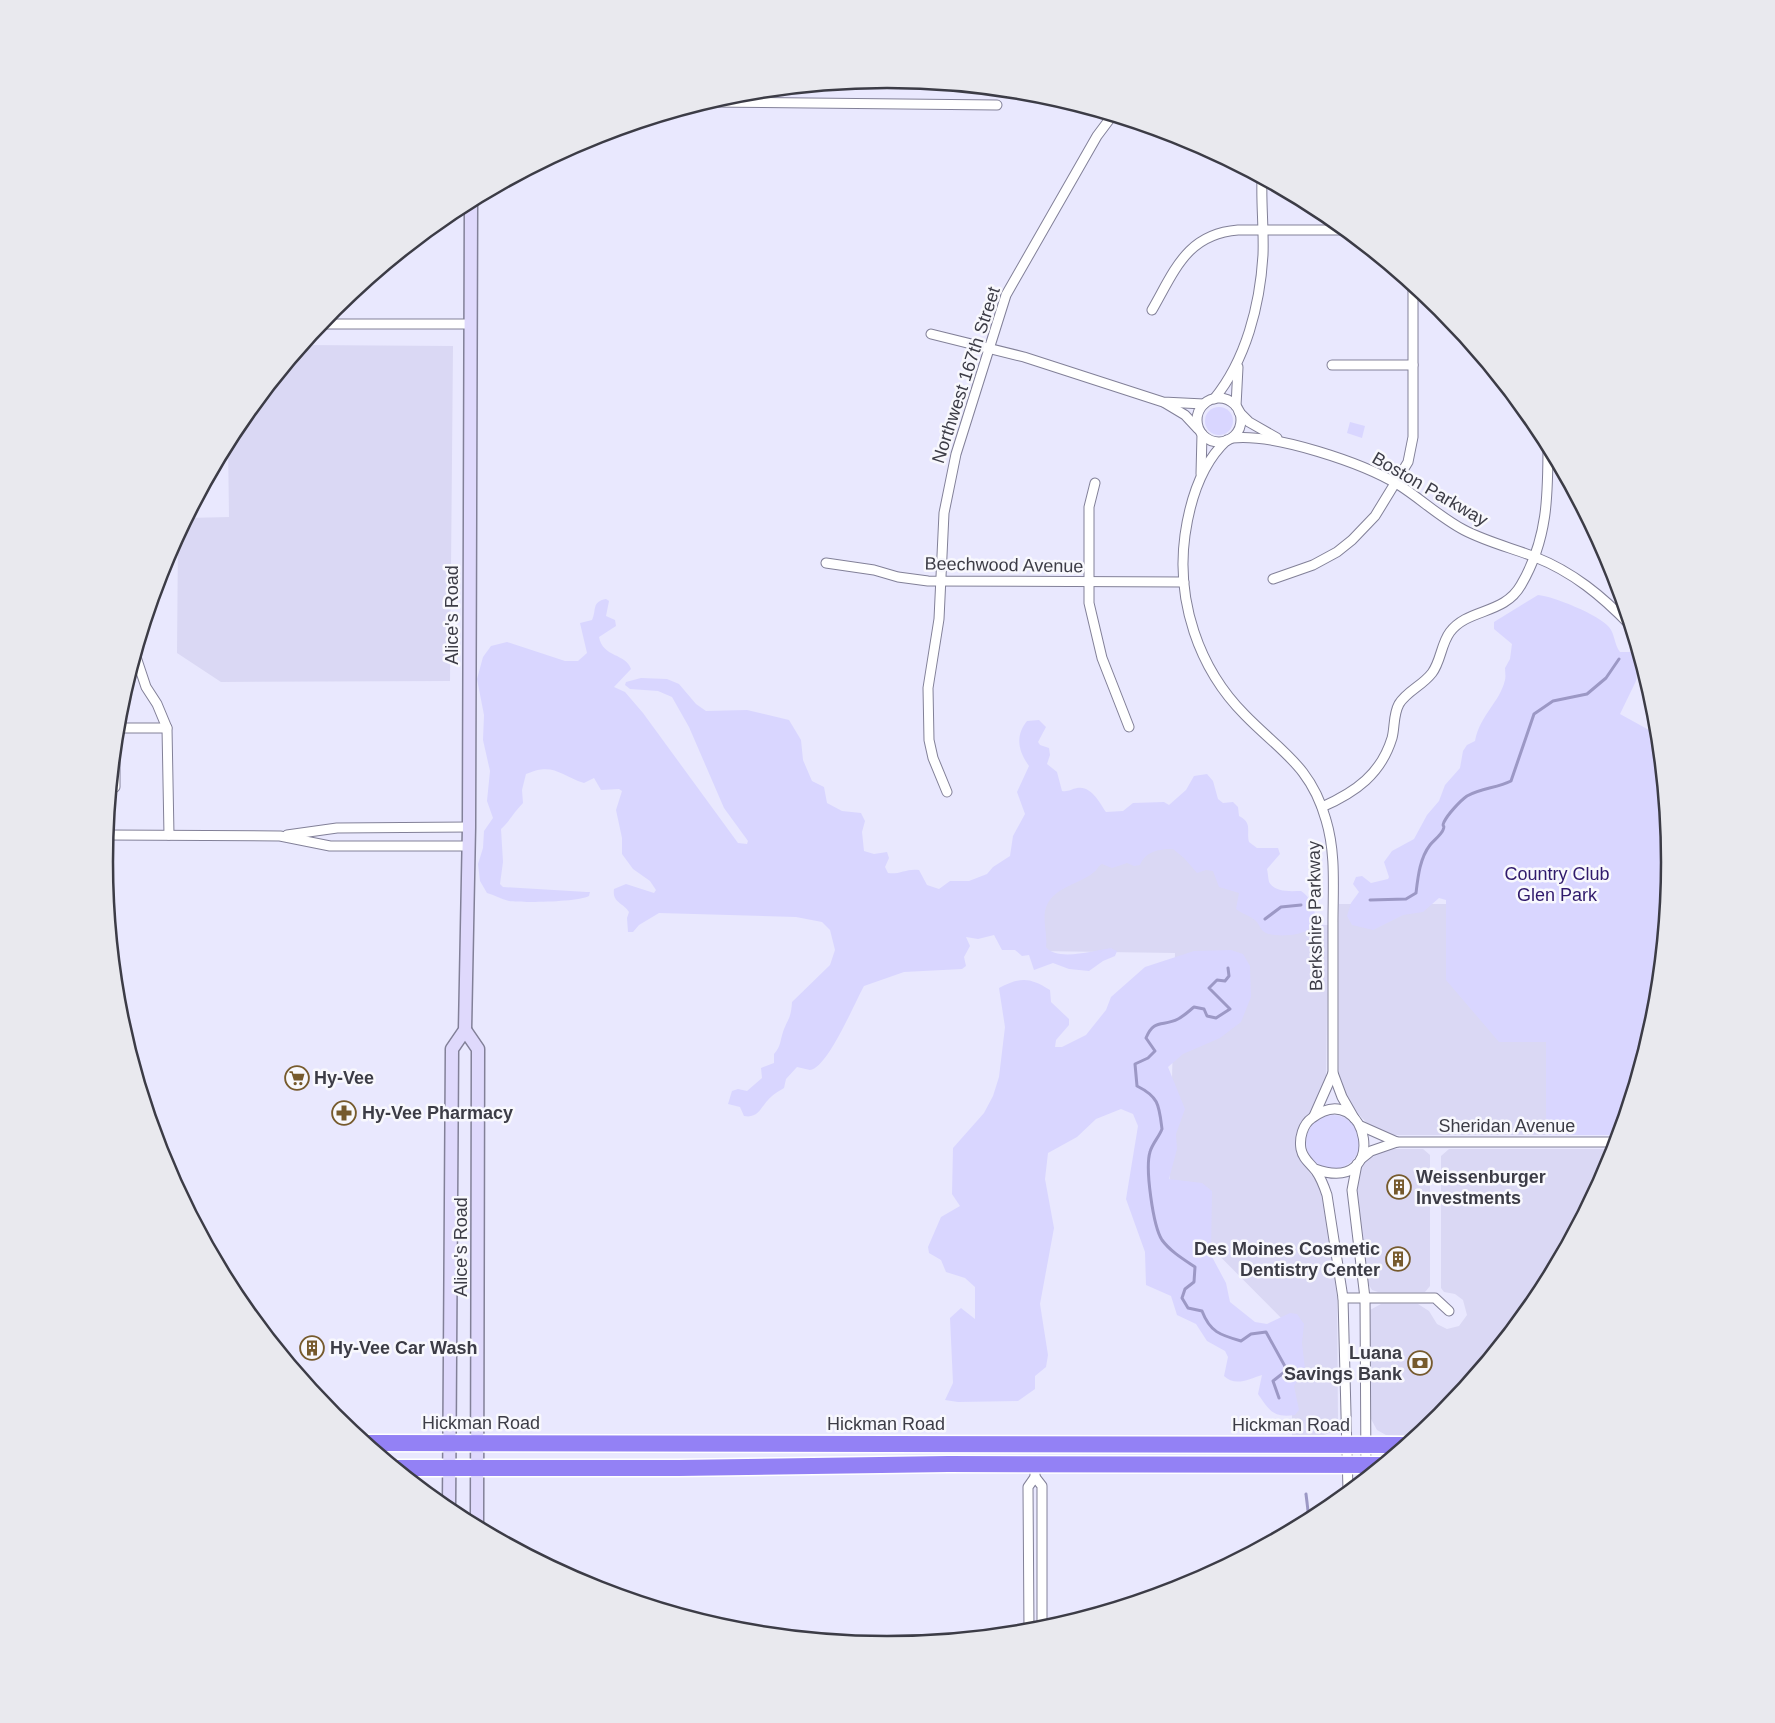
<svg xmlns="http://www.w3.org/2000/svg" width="1775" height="1723" viewBox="0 0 1775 1723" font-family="Helvetica,sans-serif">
	<rect width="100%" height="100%" fill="#e9e8fe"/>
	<!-- built -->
	<g fill="#dad8f4">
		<path d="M304,345L453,346L450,681L221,682L177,653L178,536L188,518L229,517L228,442L237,426Z"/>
		<path d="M1204,836L1285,925H1328L1326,1080L1313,1108L1299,1127L1296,1141L1302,1162L1322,1189L1337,1296L1338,1421L1334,1431L1324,1435L1292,1436V1329L1169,1205L1175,953L1037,951L1035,900L1074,837Z"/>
		<path d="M1339,904H1446L1447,980L1546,1042V1135H1391L1370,1126L1361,1117L1346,1098L1339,1076Z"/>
		<path d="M1388,1149H1423L1430,1155V1286L1425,1292H1378L1372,1290L1367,1282L1356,1187L1361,1168L1365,1162L1375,1153Z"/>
		<path d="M1449,1149H1607V1169L1538,1297L1441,1415L1416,1436L1386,1435L1377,1430L1371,1419L1368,1394L1370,1310L1381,1304H1418L1429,1311L1437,1324L1447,1329L1459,1326L1467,1315L1463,1300L1455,1294L1444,1292L1441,1288V1156Z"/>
	</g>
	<!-- green -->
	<g fill="#d9d6ff">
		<circle cx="1219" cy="421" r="14"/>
		<path d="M1350,422L1365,426L1362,438L1347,433Z"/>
		<path d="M1538,595C1553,596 1599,615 1609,627C1615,634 1614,644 1620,652H1633L1639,657L1636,681L1620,714L1658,735L1670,862L1655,1014L1618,1135H1546V1042H1499L1446,980V900L1439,898L1423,912L1403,915L1373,930L1352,925L1347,916L1351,903L1359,892L1353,884L1356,877L1362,876L1371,883L1388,879L1389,877L1384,862L1392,851L1414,839L1427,815L1439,801L1445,785L1460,768L1463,751L1467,745L1475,741C1480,715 1500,702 1505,680C1506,676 1505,672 1505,668L1510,659L1512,644L1494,629V622Z"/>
		<path d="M606,599L609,601L606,616L615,620L616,626L599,637C603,658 626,653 631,669L614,687L625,692L643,713L738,843L747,844L748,841L724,808L689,727L672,697L658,691L630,689L625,685L626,682L641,678L667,679L679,684L696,704L706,711L747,710L789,720L801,740L803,760L812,781L824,787L827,803L842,811L861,813L865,821L862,832L864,851L874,854L887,852L889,858L885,867L888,873C899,875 907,868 919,870L927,885L939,889L950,881H969L987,874L993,867L1010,856L1013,836L1025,814L1017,792L1029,766C1018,751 1015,736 1027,721L1039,720L1046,727L1038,742L1040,745L1049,748L1050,755L1047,764L1057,772L1062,791C1069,792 1071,789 1077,788C1091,785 1100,803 1106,812L1123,811L1133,803L1164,802L1169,805L1186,790L1194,776L1207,774L1213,781L1218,799L1223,803L1233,802L1238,807L1239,816C1253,823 1246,831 1249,842L1257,848H1278L1280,854L1267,869C1268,873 1268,878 1269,882C1275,893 1291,891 1301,891C1313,899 1322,920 1307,930C1300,936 1274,937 1266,933C1260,930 1260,925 1256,921C1251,916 1242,914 1236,909L1239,893L1219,887L1213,871L1206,870L1197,873L1184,858L1173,849C1159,849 1146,851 1140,865L1134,866L1127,863L1112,868L1102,864C1098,866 1098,869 1094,872C1080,884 1055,887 1047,905C1041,917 1048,934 1046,947C1057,962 1096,950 1111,948L1117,951L1115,956L1103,961L1089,971L1069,969L1053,963L1034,970L1029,955L1022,956L1015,950H1002L994,935L978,939L966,937L970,946L964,957L966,966L962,969L904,972L864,986C855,1002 827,1069 810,1070L797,1067L786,1079L784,1088C779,1091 772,1095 768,1100C761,1107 758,1119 744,1116L740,1107L728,1104L732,1091L738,1089L747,1091L762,1078L761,1068L774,1063V1054C781,1046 780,1041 783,1032C788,1018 791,1019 792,1002L830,965L835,950L830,930L822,922L796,917L659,913L639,925L633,932H628L627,918L629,912C623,902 612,903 614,889L626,884L654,893L656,890L650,881L633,869L622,854V838L616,810L622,791L619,789L601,790L594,778L584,783C560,775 553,762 526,774L522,790L523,803C514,812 509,822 501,829L503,862L500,884L503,887L587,892H590L589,896C578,902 523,903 509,901C501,899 494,895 487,893L480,881L478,864L483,848L484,831L493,818L487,801L490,771L483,740L484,715L477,679L483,657L491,646L507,642L565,661H578L587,653L580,623L592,620C597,610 591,602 606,599Z"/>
		<path d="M1231,950L1243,954L1250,966L1251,997L1241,1022L1220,1038L1183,1054L1168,1067L1185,1109L1176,1134L1177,1149L1169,1179L1202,1183L1212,1191L1211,1255L1226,1283L1230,1302L1255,1322L1267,1324L1290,1313L1297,1314L1304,1324L1302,1343L1305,1369L1294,1386L1299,1410L1295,1415C1273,1418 1270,1411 1258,1394L1262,1375C1249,1379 1235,1387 1224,1376L1228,1357L1225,1351L1207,1341L1196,1324L1177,1315L1171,1296L1146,1285L1145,1252L1126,1199L1138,1126L1133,1114L1121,1109L1096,1119L1077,1137L1048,1153L1045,1179L1054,1228L1040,1304L1048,1355L1046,1367L1035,1376V1389L1018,1401L958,1402L945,1400L953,1383L950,1318L961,1308L975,1319V1287L965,1278L946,1272L941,1260L929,1253L928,1247L941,1217L960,1206L952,1194L953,1148L984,1113L993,1096L999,1077L1005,1027L999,988C1021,977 1029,977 1050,990L1051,1002L1069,1019V1025L1056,1040L1055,1047H1062L1086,1035L1106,1010L1111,997L1145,967L1194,951Z"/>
		<circle cx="1333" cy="1142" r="27"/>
	</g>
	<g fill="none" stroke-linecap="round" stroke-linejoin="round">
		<!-- stream -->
		<g stroke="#9c98c5" stroke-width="3">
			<path d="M1370,900L1406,899L1416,893C1418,876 1420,858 1430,845C1434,840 1441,835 1443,830C1446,823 1441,829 1444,822C1448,814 1460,801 1467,796C1481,788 1497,788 1511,781L1534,714L1553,701L1587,694L1606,678L1619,659"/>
			<path d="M1265,919L1281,907L1301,905"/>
			<path d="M1228,968L1229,976L1225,981L1217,980L1209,988L1230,1009L1216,1018L1207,1016L1204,1009L1194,1007C1189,1011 1184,1016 1178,1019C1163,1027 1154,1018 1146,1038L1155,1051L1148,1058L1135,1064L1137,1086C1159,1097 1159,1105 1162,1129C1159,1137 1152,1144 1150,1152C1145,1168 1153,1226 1162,1240C1170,1251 1183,1259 1195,1267L1194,1282L1185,1289L1182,1298L1188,1308L1202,1311C1210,1332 1220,1335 1241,1341L1251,1334L1266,1332L1287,1370L1273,1381L1279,1398"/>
			<path d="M1306,1494L1309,1519"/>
		</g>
		<!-- street casing -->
		<g stroke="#828098" stroke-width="11">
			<g id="street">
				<path d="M707,102L997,105"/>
				<path d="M1152,310C1175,270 1187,234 1238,230H1346"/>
				<path d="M321,324H471"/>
				<path d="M931,334L1024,357L1163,402L1204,404"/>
				<path d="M1332,365H1413"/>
				<circle cx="1219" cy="420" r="22"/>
				<path d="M1214,399C1246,360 1260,305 1263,255C1264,230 1261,204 1262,179"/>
				<path d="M1165,403L1185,415L1198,429"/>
				<path d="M1236,406L1238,367"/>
				<path d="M1239,412L1249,422L1277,438"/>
				<path d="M1232,438C1274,433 1363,463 1399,485C1421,499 1441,518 1464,530C1487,542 1512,548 1535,557C1573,572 1602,596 1630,625"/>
				<path d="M1227,440C1201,464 1190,500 1185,535C1176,600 1198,668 1245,715C1280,751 1311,766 1326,820C1336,853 1333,888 1333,922C1333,972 1333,1022 1333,1073L1342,1097L1354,1118"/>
				<path d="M1201,474L1202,434"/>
				<path d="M1095,483L1089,507V603L1102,658L1129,727"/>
				<path d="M826,563L874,570L898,577L928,581L1184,582"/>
				<path d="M1273,579L1313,565L1337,552L1352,540L1375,516L1408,462L1413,437V285"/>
				<path d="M136,657L146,687L157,704L167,728L169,835"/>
				<path d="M118,728H167"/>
				<path d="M115,753V787"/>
				<path d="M947,792L933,758L929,740L928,688L939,619L944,513L956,454L1006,295L1097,136L1112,116"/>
				<path d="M1322,807C1356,792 1381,774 1392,738C1395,727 1393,715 1399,704C1407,691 1422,686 1432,673C1441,661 1441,644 1450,632C1468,608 1504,615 1521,585C1548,539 1548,495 1548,444"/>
				<path d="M107,835L280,836L330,846H468"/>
				<path d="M287,835L337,828L469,827"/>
				<path d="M1314,1116L1333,1073"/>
				<path d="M1361,1126L1397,1142"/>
				<path d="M1361,1159L1371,1151L1397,1142H1616"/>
				<path d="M1357,1164L1352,1190L1365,1298L1366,1476"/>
				<path d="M1315,1169C1392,1197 1368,1076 1312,1118C1303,1124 1299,1138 1301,1149C1303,1159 1310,1163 1316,1171C1321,1178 1324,1186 1327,1195L1343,1298L1348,1491"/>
				<path d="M1343,1298H1435L1449,1311"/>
				<path d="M1035,1477L1042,1486V1629"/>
				<path d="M1029,1630L1028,1487L1035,1477V1464"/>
			</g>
		</g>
		<!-- secondary casing -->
		<g stroke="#828098" stroke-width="15">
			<g id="secondary">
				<path d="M465,1030L478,1049L477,1526"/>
				<path d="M449,1509L452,1049L465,1030L469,827L471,201"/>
			</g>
		</g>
		<!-- highway casing -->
		<g stroke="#fff" stroke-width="19">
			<g id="highway">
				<path d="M369,1443L1404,1445"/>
				<path d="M398,1468H679L948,1464L1380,1465"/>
			</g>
		</g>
		<!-- street -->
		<use href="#street" stroke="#fff" stroke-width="9"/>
		<!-- secondary -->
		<use href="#secondary" stroke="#dfd9fc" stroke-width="12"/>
		<!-- highway -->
		<use href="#highway" stroke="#9381f5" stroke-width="16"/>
	</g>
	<!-- icons -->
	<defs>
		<g id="supermarket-ring" transform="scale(1.25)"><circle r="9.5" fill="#f8f8fd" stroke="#765a2d" stroke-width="1.5"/><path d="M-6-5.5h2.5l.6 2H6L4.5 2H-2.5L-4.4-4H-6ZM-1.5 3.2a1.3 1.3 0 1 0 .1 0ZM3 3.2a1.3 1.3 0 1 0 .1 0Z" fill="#765a2d"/></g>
		<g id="pharmacy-ring" transform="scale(1.25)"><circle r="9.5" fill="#f8f8fd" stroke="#765a2d" stroke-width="1.5"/><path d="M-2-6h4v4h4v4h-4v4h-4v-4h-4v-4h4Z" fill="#765a2d"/></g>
		<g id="building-ring" transform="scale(1.25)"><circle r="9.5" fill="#f8f8fd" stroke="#765a2d" stroke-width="1.5"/><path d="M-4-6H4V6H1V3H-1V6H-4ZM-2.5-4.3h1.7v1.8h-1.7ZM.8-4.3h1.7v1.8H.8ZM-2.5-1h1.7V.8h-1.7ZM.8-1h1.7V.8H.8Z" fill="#765a2d"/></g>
		<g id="bank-ring" transform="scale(1.25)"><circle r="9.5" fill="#f8f8fd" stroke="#765a2d" stroke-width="1.5"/><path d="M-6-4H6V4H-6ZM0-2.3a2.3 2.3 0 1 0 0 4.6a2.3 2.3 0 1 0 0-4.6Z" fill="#765a2d"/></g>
	</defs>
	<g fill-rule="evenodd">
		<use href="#supermarket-ring" x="297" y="1078"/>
		<use href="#pharmacy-ring" x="344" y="1113"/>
		<use href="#building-ring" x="1399" y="1187"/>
		<use href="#building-ring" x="1398" y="1259"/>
		<use href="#building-ring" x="312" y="1348"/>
		<use href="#bank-ring" x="1420" y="1363"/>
	</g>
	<g text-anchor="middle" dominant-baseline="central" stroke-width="5" stroke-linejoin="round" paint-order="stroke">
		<!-- street labels -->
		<g font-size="18" fill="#3c3c46" stroke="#f8f8fd">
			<text transform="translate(966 375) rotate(-72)">Northwest 167th Street</text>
			<text transform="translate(1430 489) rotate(30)">Boston Parkway</text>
			<text transform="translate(1004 565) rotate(1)">Beechwood Avenue</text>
			<text transform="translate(452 615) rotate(-90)">Alice's Road</text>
			<text transform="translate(1315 916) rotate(-91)">Berkshire Parkway</text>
			<text x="1507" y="1126">Sheridan Avenue</text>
			<text transform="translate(461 1247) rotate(-90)">Alice's Road</text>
			<text x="481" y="1423">Hickman Road</text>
			<text x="886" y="1424">Hickman Road</text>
			<text x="1291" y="1425">Hickman Road</text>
		</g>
		<!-- park labels -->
		<g font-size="18" fill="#301a6c" stroke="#f8f8fd">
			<text x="1557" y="874">Country Club<tspan x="1557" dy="21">Glen Park</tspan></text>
		</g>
		<!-- poi labels -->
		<g font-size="18" font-weight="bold" fill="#3c3c46" stroke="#f8f8fd" text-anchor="start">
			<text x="314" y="1078">Hy-Vee</text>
			<text x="362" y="1113">Hy-Vee Pharmacy</text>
			<text x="1416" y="1177">Weissenburger<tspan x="1416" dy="21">Investments</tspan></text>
			<text x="1380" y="1249" text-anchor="end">Des Moines Cosmetic<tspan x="1380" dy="21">Dentistry Center</tspan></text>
			<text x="330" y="1348">Hy-Vee Car Wash</text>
			<text x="1402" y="1353" text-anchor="end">Luana<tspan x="1402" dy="21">Savings Bank</tspan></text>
		</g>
	</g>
	<!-- crop -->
	<path d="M0 0H1775V1723H0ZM113 862a774 774 0 1 1 1548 0a774 774 0 1 1-1548 0Z" fill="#e9e9ee" fill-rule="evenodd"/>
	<path fill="none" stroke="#3c3c46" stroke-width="2.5" d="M113 862a774 774 0 1 1 1548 0a774 774 0 1 1-1548 0Z"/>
</svg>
